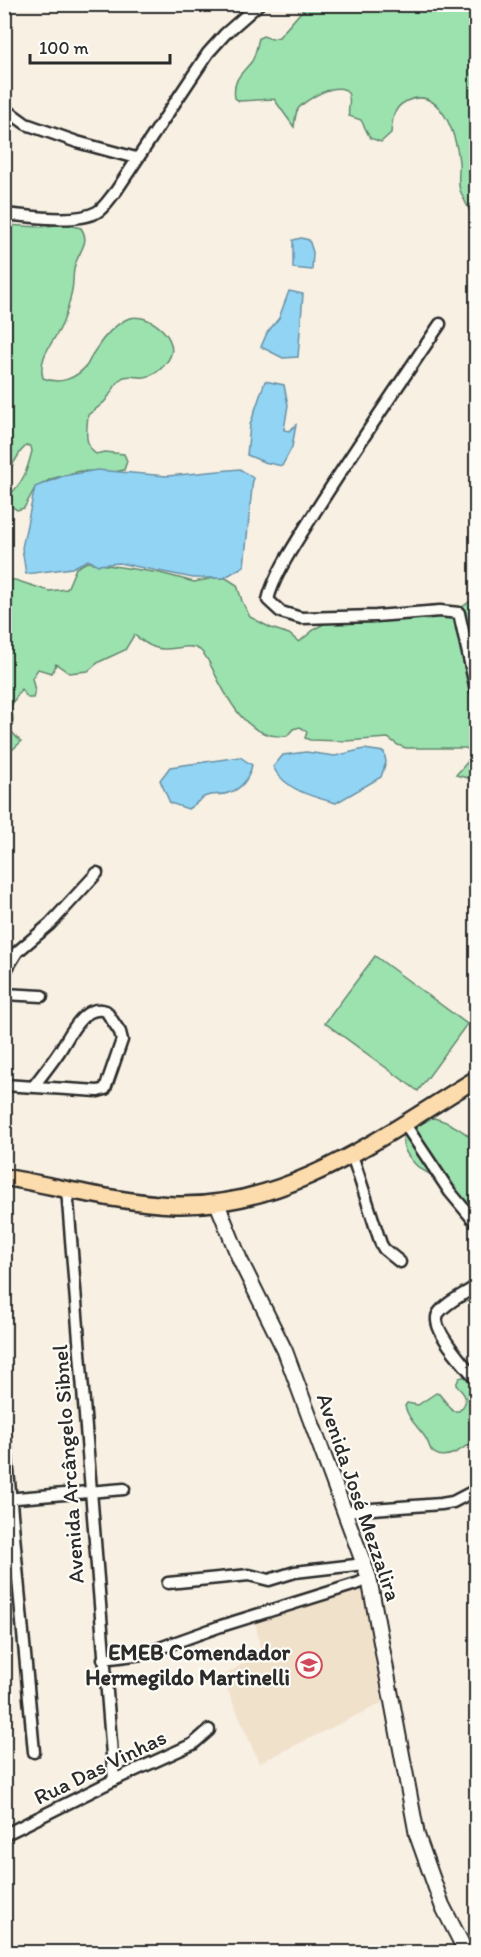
<svg xmlns="http://www.w3.org/2000/svg" width="481" height="1957" viewBox="0 0 481 1957" font-family="Itim,sans-serif">
	<rect width="100%" height="100%" fill="#f7f0e3"/>
	<filter id="ink" filterUnits="userSpaceOnUse"><feTurbulence type="fractalNoise" baseFrequency=".0167" numOctaves="2"/><feDisplacementMap in="SourceGraphic" scale="12" xChannelSelector="R" yChannelSelector="G"/><feConvolveMatrix kernelMatrix="1 2 1 2 8 2 1 2 1" color-interpolation-filters="sRGB"/></filter>
	<g filter="url(#ink)">
		<!-- built -->
		<path fill="#f0e1cb" d="M359,1583L364,1592L382,1703L259,1763L222,1677L261,1652L255,1620Z"/>
		<!-- green -->
		<g fill="#9be2af" stroke="#63866d" stroke-width="1.5">
			<path d="M307,5H476V172L472,179L476,187V223C471,212 464,201 460,190C457,181 460,171 459,162C457,136 440,83 405,102C393,108 392,121 391,133L381,142L370,138L361,120L349,116C347,109 352,100 348,93C339,79 305,100 298,109C295,114 295,121 294,127L274,99L239,101L235,98C232,79 242,74 252,61C256,54 257,45 259,38L263,36L272,39L279,37Z"/>
			<path d="M63,224L81,228C90,241 81,249 76,262C72,271 74,281 72,290C70,300 67,312 63,322C56,341 37,355 43,378C59,385 76,379 87,365C90,360 92,354 96,349C103,338 114,326 125,320C143,309 177,334 171,354C168,364 155,376 144,377C138,378 128,374 122,378C115,384 111,394 106,400C101,406 94,410 88,415C87,428 83,445 96,454L104,452L124,454L127,461L124,470L114,472L80,471L51,479L35,488L24,508L17,510L9,505L6,498C23,484 27,471 32,451L31,447L27,445L21,451L5,477V225L41,227Z"/>
			<path d="M87,562L160,573L194,582L214,578H226L237,585L242,601L250,617L271,628L289,634L299,642L316,628L328,622L385,612L386,609L447,610L462,607L476,597V780L456,775L471,758V750L465,748H406L398,745L388,738L345,741L310,740L305,738L307,732L300,727L293,729L287,736C248,740 230,703 215,674C211,666 207,656 200,650C189,643 175,650 163,649C152,649 143,641 134,635L125,650L99,662L88,671L69,673L56,664L52,673L38,669L32,678L35,691L33,698H28L21,689L11,706L13,719L11,731L21,742L5,756V580H15L49,591L67,589L76,568Z"/>
			<path d="M375,956L467,1024L418,1091L325,1023Z"/>
			<path d="M434,1118C450,1122 466,1132 476,1143V1231C470,1219 460,1195 450,1186C440,1177 424,1174 415,1164C392,1140 404,1121 434,1118Z"/>
			<path d="M466,1376L476,1378V1438C466,1447 444,1465 431,1450C429,1446 428,1441 425,1437C418,1427 408,1419 405,1406L407,1403L418,1405L436,1393L439,1394L453,1411H459C470,1401 466,1395 456,1385L459,1378Z"/>
		</g>
		<!-- water -->
		<g fill="#92d4f4" stroke="#6990a4" stroke-width="1.5">
			<path d="M301,238L309,240L313,252L312,270L293,268V240Z"/>
			<path d="M289,291L303,294L298,357L283,358L261,347L267,333L279,318Z"/>
			<path d="M265,381L284,385L288,405L284,430L289,431L296,425L292,447L282,466L264,462L247,455L250,425Z"/>
			<path d="M240,469L253,478L244,566L224,578H193L119,563L98,565L88,560L72,568L26,574L22,548L35,487L63,476L97,470L167,476Z"/>
			<path d="M364,749L384,752L386,762L381,777L336,803C313,797 285,790 273,767L283,755L306,752L335,756Z"/>
			<path d="M240,757L252,765C249,778 243,789 228,793C220,796 212,793 204,797C199,800 195,805 188,809L170,803L160,780L170,767Z"/>
		</g>
		<g fill="none" stroke-linecap="round" stroke-linejoin="round">
			<!-- minor casing -->
			<g stroke="#2b2b2b" stroke-width="15">
				<g id="minor">
					<path d="M4,108L26,124L77,142L136,158"/>
					<path d="M4,214C29,216 75,224 97,212C104,208 110,198 116,191L208,53L225,34L259,4"/>
					<path d="M440,324C395,390 350,456 308,523C295,544 273,577 268,600L281,612L301,618L376,616L440,611L459,613L476,690"/>
					<path d="M4,973L17,952L50,924L97,873"/>
					<path d="M4,994L42,996"/>
					<path d="M4,1085L98,1091L105,1089L122,1040L120,1032L106,1011C83,1003 69,1037 59,1052C51,1064 42,1075 33,1087"/>
					<path d="M404,1123L450,1192L476,1223"/>
					<path d="M352,1155L381,1244L384,1249L400,1262"/>
					<path d="M67,1189L114,1780"/>
					<path d="M475,1378C466,1366 430,1329 438,1314C446,1302 465,1294 476,1286"/>
					<path d="M4,1427L34,1752"/>
					<path d="M5,1499L124,1489"/>
					<path d="M345,1511L441,1504L453,1502L476,1490"/>
					<path d="M168,1583L249,1575L269,1580L295,1572L364,1564"/>
					<path d="M103,1659L143,1654L221,1626L359,1583L369,1578"/>
					<path d="M4,1835L114,1780L193,1744L209,1730"/>
				</g>
			</g>
			<!-- secondary casing -->
			<g stroke="#2b2b2b" stroke-width="18">
				<path id="secondary" d="M217,1203L240,1260L285,1351L369,1578L417,1835L442,1905L466,1952"/>
			</g>
			<!-- primary casing -->
			<g stroke="#2b2b2b" stroke-width="20">
				<path id="primary" d="M4,1177C60,1187 119,1203 175,1205C290,1208 383,1135 476,1079"/>
			</g>
			<!-- minor -->
			<use href="#minor" stroke="#fdfcf7" stroke-width="10"/>
			<!-- secondary -->
			<use href="#secondary" stroke="#fdfcf7" stroke-width="14"/>
			<!-- primary -->
			<use href="#primary" stroke="#fcdcac" stroke-width="15"/>
		</g>
	</g>
	<!-- icons -->
	<defs>
		<g id="school-ring" transform="scale(1.35)"><circle r="9.5" fill="#fdfcf7" stroke="#d1495b" stroke-width="1.5"/><path d="M0-5L7-2L0 1L-7-2ZM-4 1L0 2.5L4 1V4Q0 6-4 4Z" fill="#d1495b"/></g>
	</defs>
	<g fill-rule="evenodd">
		<use href="#school-ring" x="309" y="1665"/>
	</g>
	<g text-anchor="middle" dominant-baseline="central" stroke-width="4.5" stroke-linejoin="round" paint-order="stroke">
		<!-- street labels -->
		<g font-size="22" fill="#2b2b2b" stroke="#fdfcf7">
			<text transform="translate(68 1464) rotate(-94)">Avenida Arcângelo Sibnel</text>
			<text transform="translate(359 1497) rotate(71)">Avenida José Mezzalira</text>
			<text transform="translate(100 1767) rotate(-26)">Rua Das Vinhas</text>
		</g>
		<!-- poi labels -->
		<g font-size="22" font-weight="bold" fill="#2b2b2b" stroke="#fdfcf7" text-anchor="end">
			<text x="290" y="1652">EMEB Comendador<tspan x="290" dy="25">Hermegildo Martinelli</tspan></text>
		</g>
	</g>
	<!-- margin -->
	<rect width="481" height="1957" fill="none" stroke="#fdfcf7" stroke-width="24"/>
	<rect x="12" y="12" width="457" height="1933" fill="none" stroke="#2b2b2b" stroke-width="2" filter="url(#ink)"/>
	<!-- scale -->
	<path d="M30 54v9h140v-9" fill="none" stroke="#2b2b2b" stroke-width="3"/>
	<text x="39" y="54" font-size="18" fill="#2b2b2b" stroke="#fdfcf7" stroke-width="4.5" paint-order="stroke">100 m</text>
</svg>
